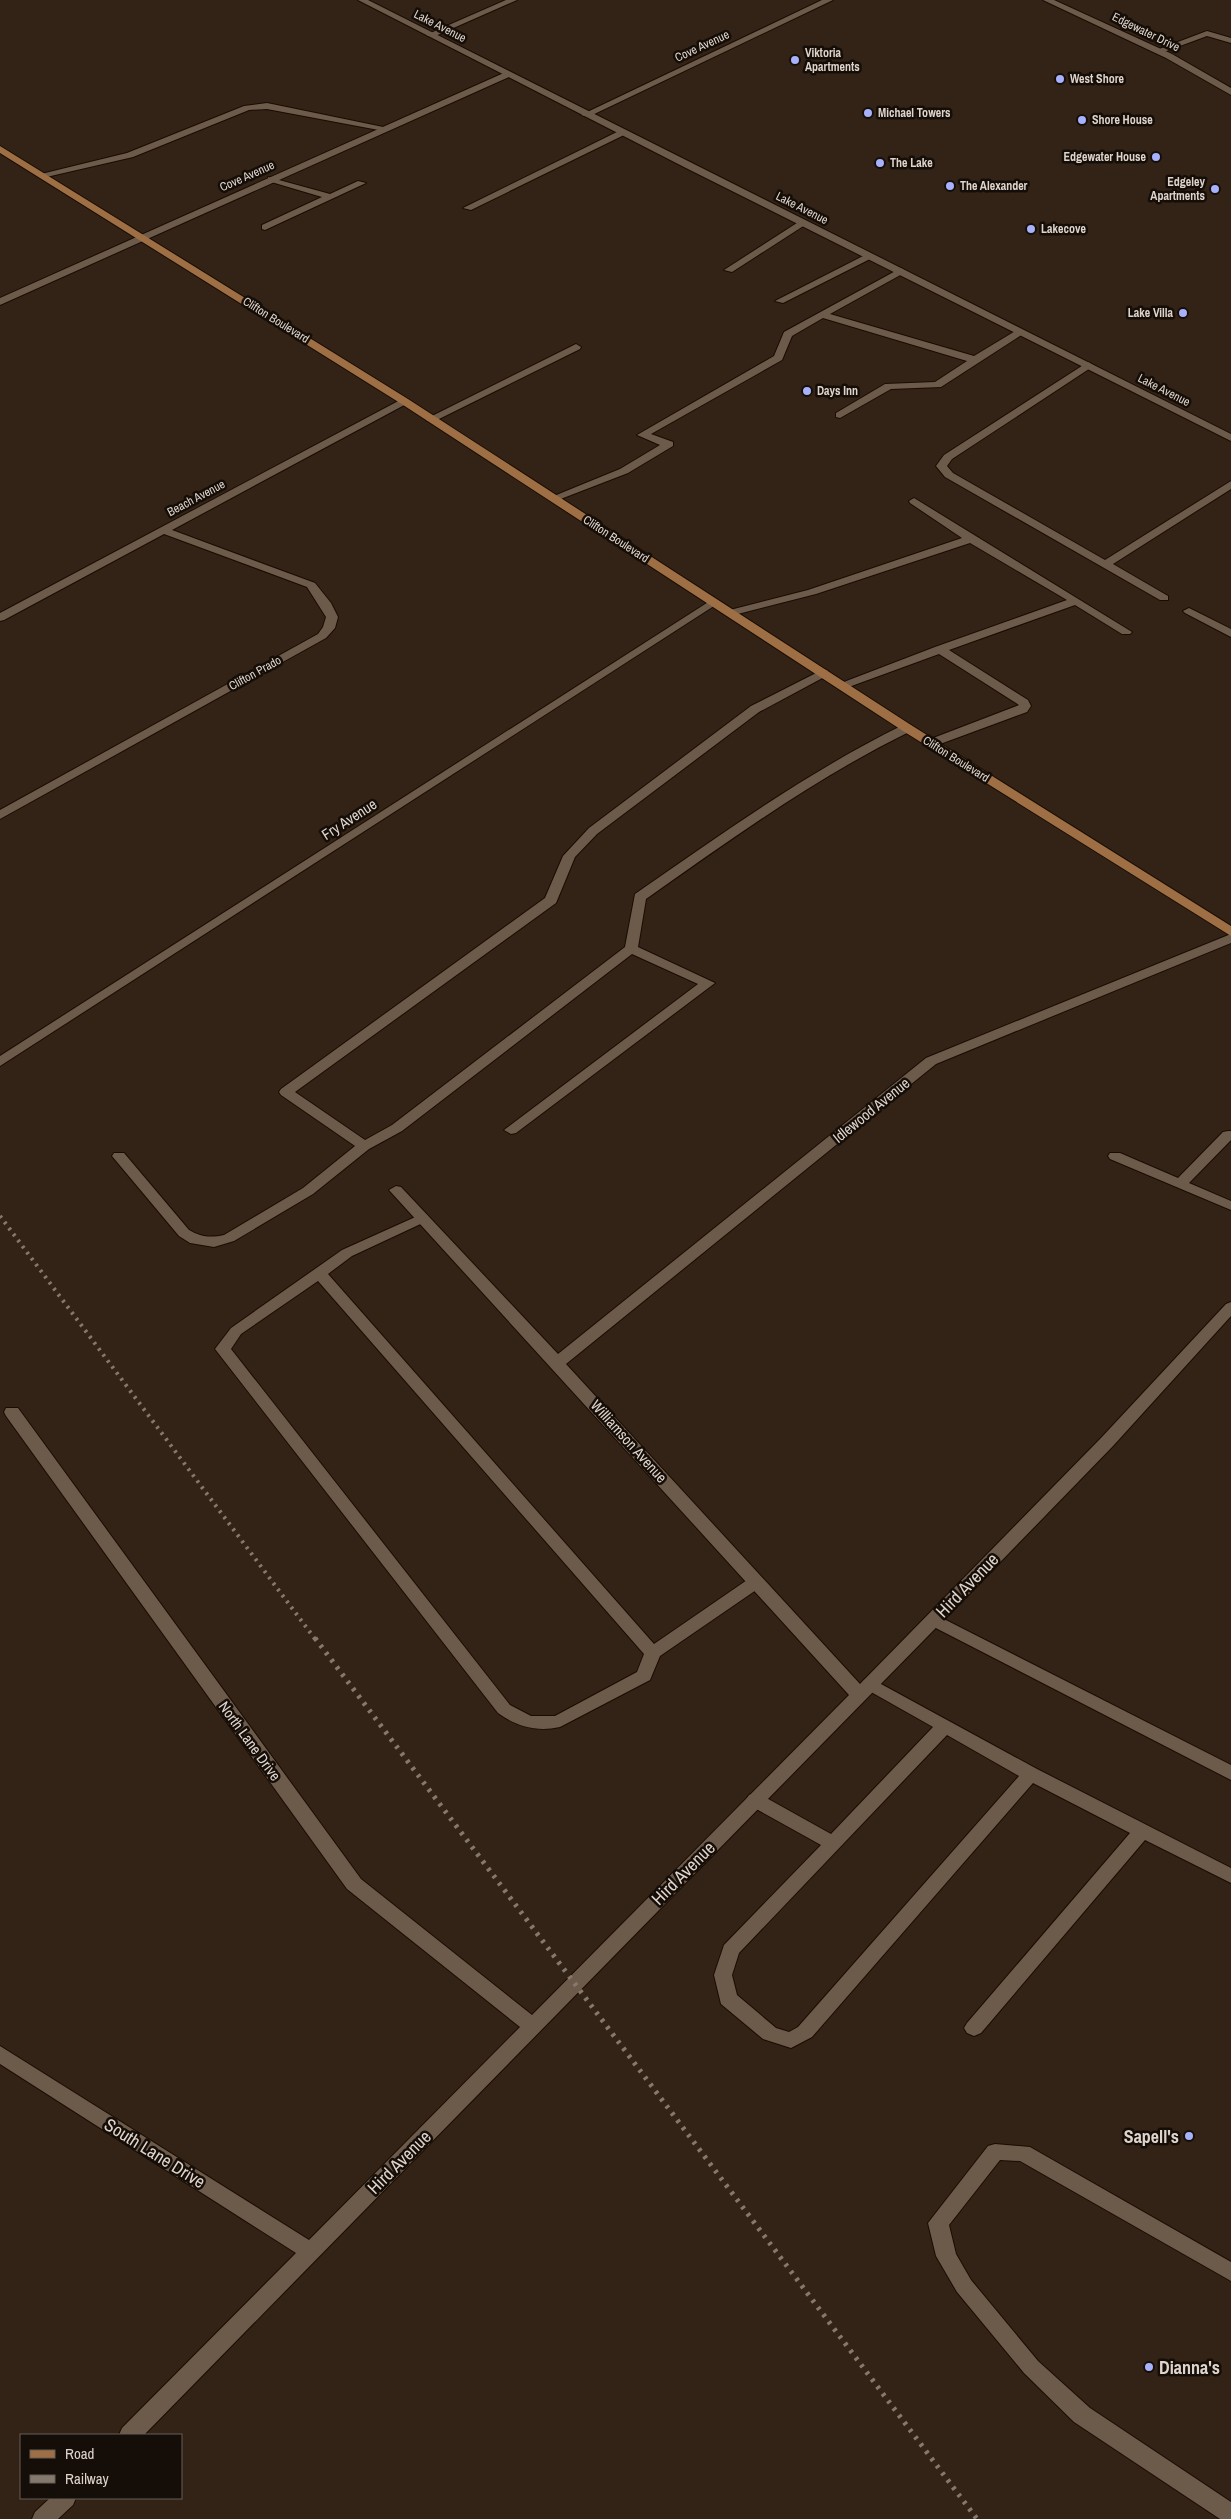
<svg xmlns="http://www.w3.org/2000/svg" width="1231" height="2519" viewBox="0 0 1231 2519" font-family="'Archivo Narrow',sans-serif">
	<rect width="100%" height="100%" fill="#332316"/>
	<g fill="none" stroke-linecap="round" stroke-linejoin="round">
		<!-- lane casing -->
		<g stroke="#1a0c02" stroke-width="2">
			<g id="lane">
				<path d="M506,0H517L433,37L426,35Z"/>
				<path d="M1207,31L1231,38V43L1207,36L1161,53L1154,51Z"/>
				<path d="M267,103L388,128L384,131L267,109L249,110L133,157L42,178L37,175L127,153L244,106Z"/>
				<path d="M621,130L624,131V135L471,210L463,208Z"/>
				<path d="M268,177L330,194L358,181L366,183L265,230L262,229V225L322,197L268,181Z"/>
				<path d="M800,221L808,223L732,272L724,270Z"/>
				<path d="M869,253L874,256L872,258L783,303L775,301Z"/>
				<path d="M901,268L906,271L904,273L830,314L974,356L1017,330L1026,332L941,387L891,389L840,418L836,417V413L885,384L935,382L967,361L823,318L792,336L782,360L651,434L673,442V446L628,473L558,500H550L549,498L620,469L660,445L637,435L774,356L784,332Z"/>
				<path d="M576,344L581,347L580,349L435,421H427L426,419Z"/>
				<path d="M1088,362L1093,365L1092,367L952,459L947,466L953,473L1105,560L1231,481V489L1113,564L1168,596V600H1160L945,477L936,466L944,455Z"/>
				<path d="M914,498L1132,632L1130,634H1122L1075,605L949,650L1028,700L1031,706L1027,712L932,747L926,743L928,740L1019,705L939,654L846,688L842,689L836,685L935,647L1067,600L970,543L816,594L730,616L724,613L726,611L808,590L962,538L910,503L909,501Z"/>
				<path d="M1189,608L1231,629V637L1185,613L1183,611Z"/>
				<path d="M824,669L828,671V675L759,712L597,834L575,857L556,903L295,1092L365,1140L392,1125L625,947L635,894C723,833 806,773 903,725H911L913,728L911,731C815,778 733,838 646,899L638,947L715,983L516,1133L511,1134L504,1130L698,984L632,954L402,1131L369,1149L313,1194L234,1241L214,1247L190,1243L179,1236L112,1156L114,1153H124L189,1230C201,1237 210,1238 224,1235L303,1188L355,1146L281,1095L279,1092L281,1089L545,898L563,856L589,828L751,706Z"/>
				<path d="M1228,1131H1231V1140L1189,1183L1231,1201V1210L1110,1159L1108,1156L1110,1153H1120L1178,1178L1223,1132Z"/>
				<path d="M422,1214L427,1215L429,1218L427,1221L352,1256L328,1274L654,1644L750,1578H762L764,1582L762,1586L660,1656L650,1680L560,1727C537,1732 517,1727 498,1713L215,1349L231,1328L342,1250ZM318,1281L644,1654L637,1672L555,1716H531L510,1705L231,1349L241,1334Z"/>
				<path d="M934,1614L1231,1765V1780L928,1624L926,1620L928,1616Z"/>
				<path d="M870,1678L1037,1769L1231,1868V1883L1145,1840L981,2033L974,2036L967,2033L964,2028L967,2023L1130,1833L1033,1783L812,2037L791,2048L763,2039L721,2004L714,1975L724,1945L821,1845L749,1805L746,1800L749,1795L755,1793L761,1795L831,1834L933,1727L864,1688L861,1684L864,1680ZM947,1735L1019,1776L798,2027L789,2032L776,2028L737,1995L732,1975L739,1953Z"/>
				<path d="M995,2144L1030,2147L1231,2262V2281L1020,2161L1000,2160L949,2225L956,2254L971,2280L1038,2361L1090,2408L1231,2502V2519H1220L1074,2422L1024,2373L957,2292L936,2256L928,2223L988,2146Z"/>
			</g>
		</g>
		<!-- street casing -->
		<g stroke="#1a0c02" stroke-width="2">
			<g id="street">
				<path d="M822,0H833L588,117L581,115Z"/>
				<path d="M1043,0H1054L1172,54L1231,88V95L1166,58Z"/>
				<path d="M506,72L510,75L509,77L0,305V298Z"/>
				<path d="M404,398L409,401L408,403L172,530L315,583L331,603L338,617L335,628L326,638L0,819V810L318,634L323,627L326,617L307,587L164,534L4,620L0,621V613Z"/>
				<path d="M713,599L717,600V604L0,1066V1056Z"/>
				<path d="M1231,934V943L936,1064L566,1364L860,1684L1101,1438L1226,1304L1231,1302V1316L1113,1446L976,1587L144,2435H119L122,2428L296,2253L0,2064V2046L309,2240L520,2027L347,1889L6,1416L4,1412L6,1408H18L361,1879L532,2015L849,1695L389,1190L396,1186L401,1187L558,1354L926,1058Z"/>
				<path d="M50,2498H76L73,2505L58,2519H32L35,2512Z"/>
			</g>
		</g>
		<!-- secondary casing -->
		<g stroke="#1a0c02" stroke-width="2">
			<path id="secondary" d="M358,0H368L1231,434V441L684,167Z"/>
		</g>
		<!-- primary casing -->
		<g stroke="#1a0c02" stroke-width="2">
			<path id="primary" d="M0,146L408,399L911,725L1231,926V936L903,731L400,403L0,153Z"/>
		</g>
		<!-- lane -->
		<use href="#lane" fill="#6c5a4b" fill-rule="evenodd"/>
		<!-- street -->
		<use href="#street" fill="#6c5a4b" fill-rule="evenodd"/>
		<!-- secondary -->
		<use href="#secondary" fill="#6c5a4b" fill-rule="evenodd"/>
		<!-- primary -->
		<use href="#primary" fill="#9e6f44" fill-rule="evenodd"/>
		<!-- rail-far1 -->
		<path stroke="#85786d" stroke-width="4" stroke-dasharray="2.5 5" stroke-linecap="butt" d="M0,1216L315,1639"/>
		<!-- rail -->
		<path stroke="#85786d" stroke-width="5" stroke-dasharray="3 6" stroke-linecap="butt" d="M315,1638L977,2519"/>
	</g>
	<!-- markers -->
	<g fill="#a7b1fc" stroke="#150e08" stroke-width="2">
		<circle cx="795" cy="60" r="5"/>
		<circle cx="1060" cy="79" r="5"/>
		<circle cx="868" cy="113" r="5"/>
		<circle cx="1082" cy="120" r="5"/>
		<circle cx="1156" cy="157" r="5"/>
		<circle cx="880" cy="163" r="5"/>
		<circle cx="950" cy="186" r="5"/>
		<circle cx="1215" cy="189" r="5"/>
		<circle cx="1031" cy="229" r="5"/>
		<circle cx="1183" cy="313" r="5"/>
		<circle cx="807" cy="391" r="5"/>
		<circle cx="1189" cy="2136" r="5"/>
		<circle cx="1149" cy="2367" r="5"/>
	</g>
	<g text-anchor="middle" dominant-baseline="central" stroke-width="5" stroke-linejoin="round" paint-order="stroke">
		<!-- far-street labels -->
		<g font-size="12" fill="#dfd4cc" stroke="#150e08">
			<text transform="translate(440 26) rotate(27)">Lake Avenue</text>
			<text transform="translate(1146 32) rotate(26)">Edgewater Drive</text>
			<text transform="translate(702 46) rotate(-25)">Cove Avenue</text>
			<text transform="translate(247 176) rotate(-24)">Cove Avenue</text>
			<text transform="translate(802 208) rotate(27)">Lake Avenue</text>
			<text transform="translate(276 320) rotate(32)">Clifton Boulevard</text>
			<text transform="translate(1164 390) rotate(27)">Lake Avenue</text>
			<text transform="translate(196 498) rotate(-28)">Beach Avenue</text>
			<text transform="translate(616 539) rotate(33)">Clifton Boulevard</text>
			<text transform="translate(255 673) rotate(-29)">Clifton Prado</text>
			<text transform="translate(956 759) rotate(32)">Clifton Boulevard</text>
		</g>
		<!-- far-poi labels -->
		<g font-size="12" font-weight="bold" fill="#dfd4cc" stroke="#150e08" text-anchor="start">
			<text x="805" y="53">Viktoria<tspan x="805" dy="14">Apartments</tspan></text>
			<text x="1070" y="79">West Shore</text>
			<text x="878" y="113">Michael Towers</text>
			<text x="1092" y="120">Shore House</text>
			<text x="1146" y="157" text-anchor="end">Edgewater House</text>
			<text x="890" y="163">The Lake</text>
			<text x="1205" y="182" text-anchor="end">Edgeley<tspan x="1205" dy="14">Apartments</tspan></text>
			<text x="960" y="186">The Alexander</text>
			<text x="1041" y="229">Lakecove</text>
			<text x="1173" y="313" text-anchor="end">Lake Villa</text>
			<text x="817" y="391">Days Inn</text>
		</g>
		<!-- street labels -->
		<g font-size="15" fill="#dfd4cc" stroke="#150e08">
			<text transform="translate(349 819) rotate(-33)">Fry Avenue</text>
			<text transform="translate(871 1110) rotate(-39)">Idlewood Avenue</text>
			<text transform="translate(629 1441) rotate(48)">Williamson Avenue</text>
			<text transform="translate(250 1741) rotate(54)">North Lane Drive</text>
		</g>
		<!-- near-street labels -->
		<g font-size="18" fill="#dfd4cc" stroke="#150e08">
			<text transform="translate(967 1585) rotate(-46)">Hird Avenue</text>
			<text transform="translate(683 1873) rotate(-45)">Hird Avenue</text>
			<text transform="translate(155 2153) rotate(32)">South Lane Drive</text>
			<text transform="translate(399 2162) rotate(-45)">Hird Avenue</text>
		</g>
		<!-- near-poi labels -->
		<g font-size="18" font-weight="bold" fill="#dfd4cc" stroke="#150e08" text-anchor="end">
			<text x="1179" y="2136">Sapell's</text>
			<text x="1159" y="2367" text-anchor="start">Dianna's</text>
		</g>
	</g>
	<!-- legend -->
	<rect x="20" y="2434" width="162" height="65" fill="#150e08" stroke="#665d56"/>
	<rect x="30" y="2450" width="25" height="8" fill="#9e6f44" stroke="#665d56"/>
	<text x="65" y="2459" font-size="15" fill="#dfd4cc">Road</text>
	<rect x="30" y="2475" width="25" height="8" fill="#85786d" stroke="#665d56"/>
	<text x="65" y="2484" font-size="15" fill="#dfd4cc">Railway</text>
</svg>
